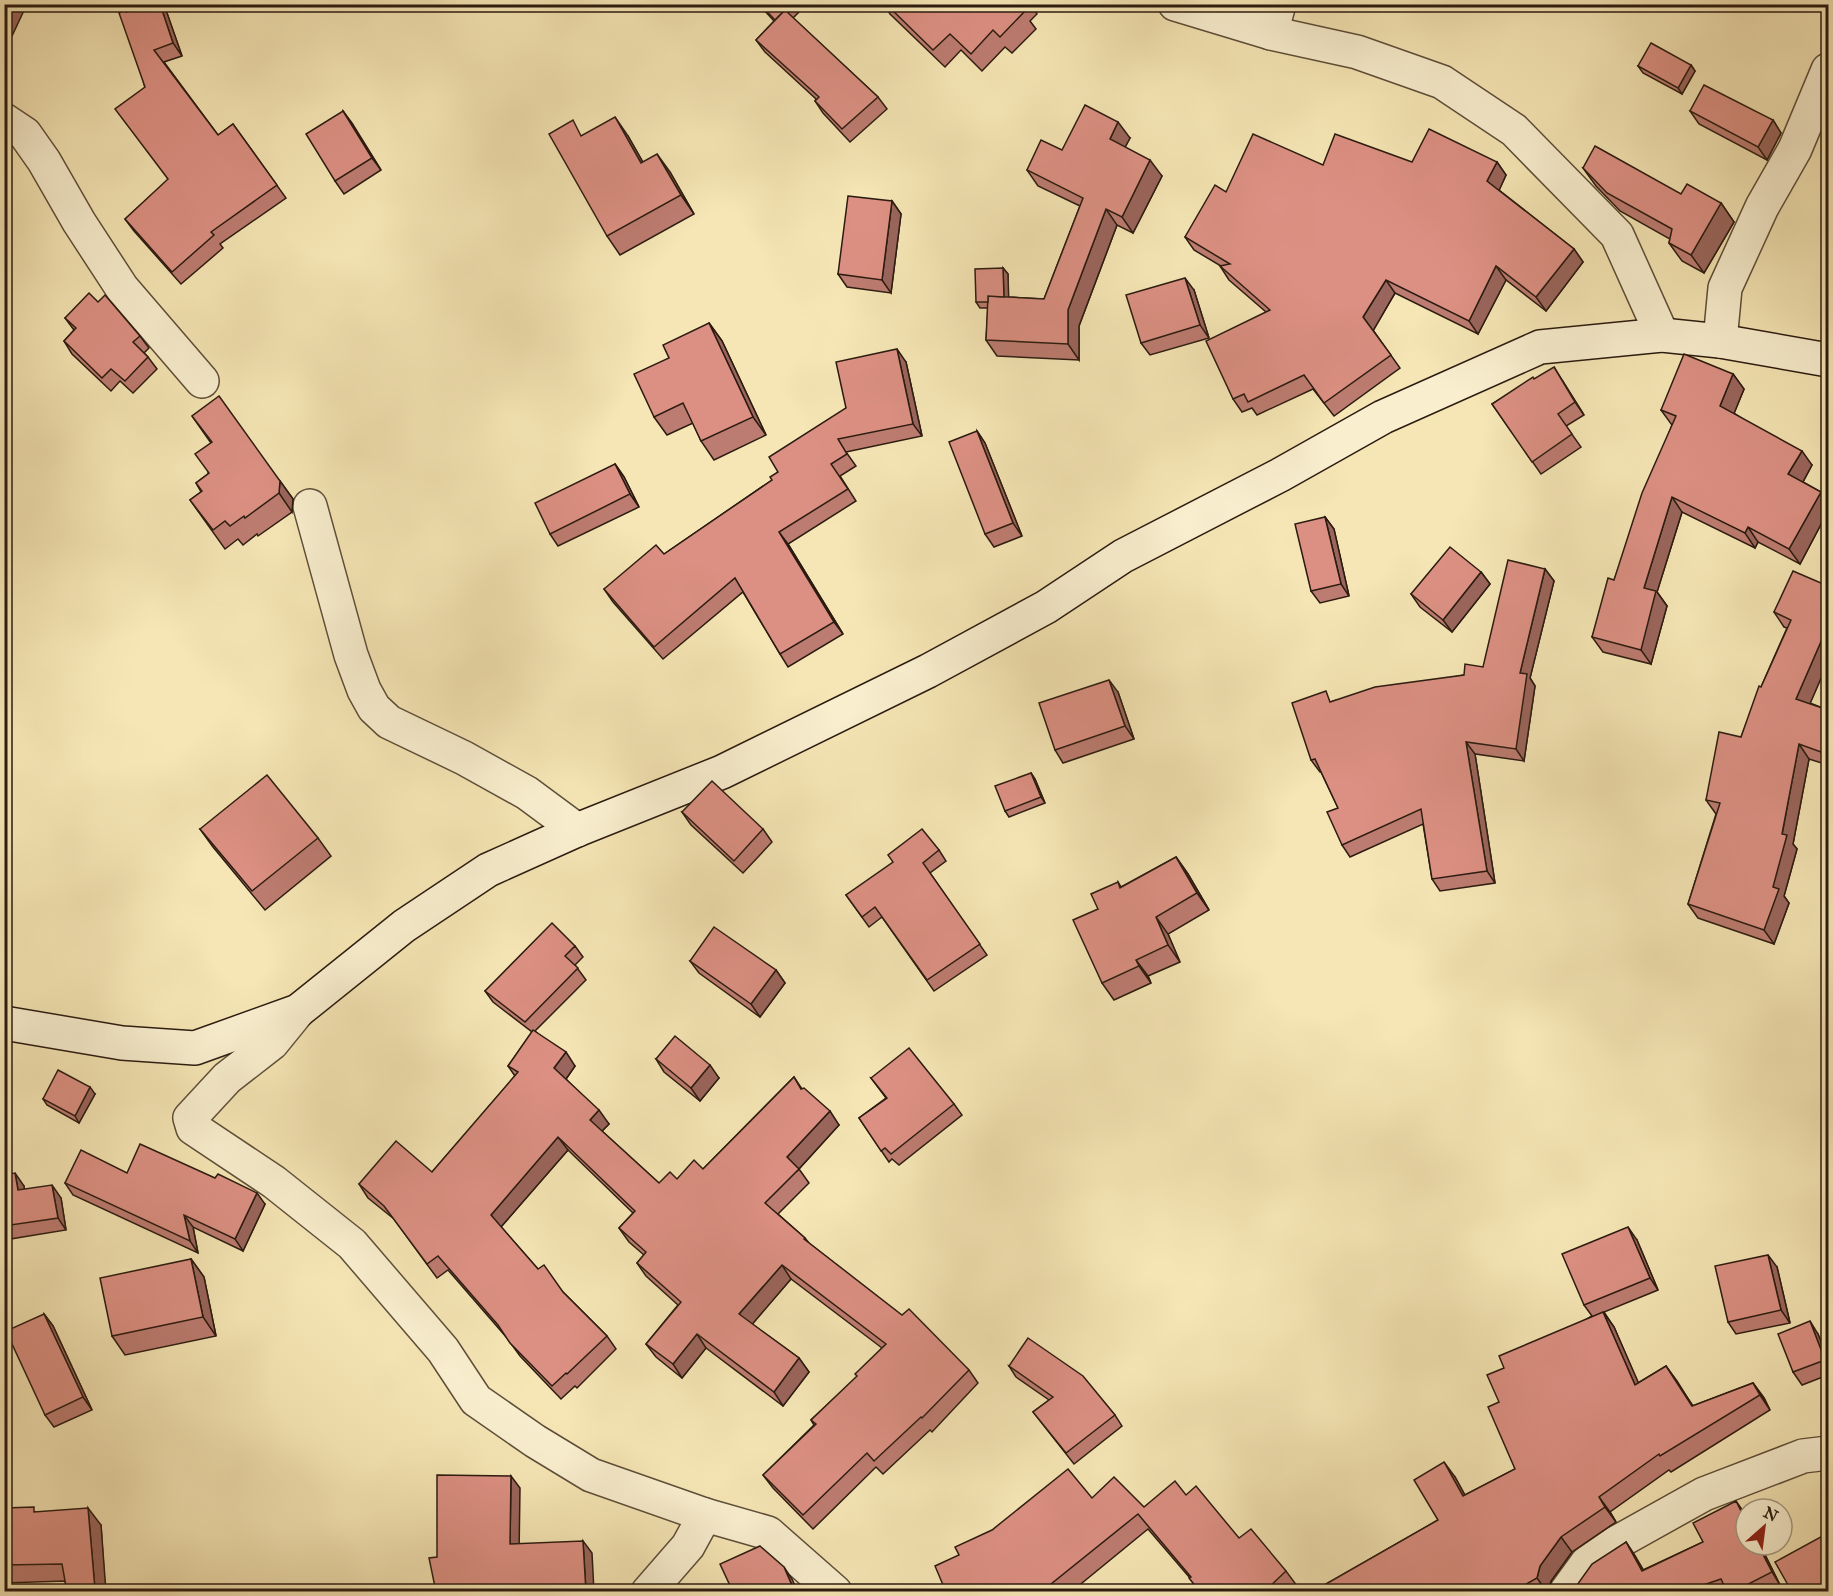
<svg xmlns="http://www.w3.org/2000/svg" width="1833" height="1596" viewBox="0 0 1833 1596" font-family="'IM FELL Great Primer',serif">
	<rect width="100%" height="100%" fill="#f6e6b5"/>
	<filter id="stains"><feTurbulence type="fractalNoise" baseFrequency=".00333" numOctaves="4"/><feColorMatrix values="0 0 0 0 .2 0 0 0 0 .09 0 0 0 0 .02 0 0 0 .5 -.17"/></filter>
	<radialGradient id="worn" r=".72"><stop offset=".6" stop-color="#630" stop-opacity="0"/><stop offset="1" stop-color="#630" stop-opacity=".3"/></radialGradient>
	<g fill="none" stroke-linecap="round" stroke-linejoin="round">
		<!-- street casing -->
		<g stroke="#5e4e39" stroke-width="36">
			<g id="street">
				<path d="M1175,4L1271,33L1357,52L1442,82L1514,130L1617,235L1662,335"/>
				<path d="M1271,33L1279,4"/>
				<path d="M4,120L25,134L44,161L79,222L122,288L202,381"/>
				<path d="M1720,341L1725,288L1762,207L1795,149L1828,70"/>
				<path d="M310,506L351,655L364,690L374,708L389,722L464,758L527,793L577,830"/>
				<path d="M298,1011L272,1043L227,1078L190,1118L193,1128L274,1182L352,1244L443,1350L476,1400L535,1441L591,1475L705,1515L768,1533L835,1592"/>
				<path d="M648,1592L688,1546L705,1515"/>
				<path d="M1566,1592L1587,1563L1616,1543L1704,1494L1803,1456L1828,1453"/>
			</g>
		</g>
		<!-- secondary casing -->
		<g stroke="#2b1b10" stroke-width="36">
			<path id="secondary" d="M4,1023L122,1043L195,1048L298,1011L404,926L488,870L577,830L722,772L928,671L1046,607L1123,556L1280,475L1383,417L1540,347L1662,335L1720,341L1828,360"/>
		</g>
		<!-- street -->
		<use href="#street" stroke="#f9efcf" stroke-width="33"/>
		<!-- secondary -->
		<use href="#secondary" stroke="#f9efcf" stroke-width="33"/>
	</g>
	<!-- wall -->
	<g fill="#bd7c71" stroke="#2b1b10" stroke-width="1.5">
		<path d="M148,4H161L167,13L182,56L164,62L218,135L233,124L286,198L220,244L223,248L181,284L134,231L125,219L168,180L126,12Z"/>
		<path d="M759,4H807L793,18L878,97L887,109L850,142L823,113L815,101L816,99L765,52L756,40L774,21L763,9Z"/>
		<path d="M884,4H1031L1037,14L1030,21L1036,29L1012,53L1005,47L982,71L961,50L945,67L890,14Z"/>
		<path d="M1691,65L1695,71L1682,94L1643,73L1638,66Z"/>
		<path d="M343,111L381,170L344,194L335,181Z"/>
		<path d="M1690,111L1773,120L1781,133L1767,160L1699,124Z"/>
		<path d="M583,135L628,136L643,162L670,172L694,214L620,255L607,236Z"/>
		<path d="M1130,138L1125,147L1162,176L1133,233L1117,225L1079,326V360L997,356L986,340L988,308H980L976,302L1003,268L1008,274V297L1044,299L1080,206L1038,186L1027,170L1062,150Z"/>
		<path d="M1412,162H1497L1506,175L1499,190L1574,249L1583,262L1546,311L1506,280L1478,334L1395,293L1373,330L1400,368L1334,416L1313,389L1257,415L1252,408L1242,412L1233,399L1266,312L1229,280L1220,266H1221L1194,250L1185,237L1226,192L1323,165Z"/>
		<path d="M1583,168L1681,194L1721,203L1734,222L1704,273L1682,261L1669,243L1670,239L1620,211L1596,186Z"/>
		<path d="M892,201L901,214L891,293L847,287L838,274Z"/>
		<path d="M1194,290L1209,338L1150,355L1141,343Z"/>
		<path d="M98,302L140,336L149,348L144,353L148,357L157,369L133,393L120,381L111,391L72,354L64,341L74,330L65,318Z"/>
		<path d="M709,323L722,341L766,435L714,460L701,441L693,423L667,435L654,417L669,358Z"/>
		<path d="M906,362L922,436L846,452L856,466L840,476L856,501L788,544L843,634L788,667L780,654L743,592L663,659L613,602L604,589L664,554L772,480L778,472L846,408Z"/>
		<path d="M1733,374L1744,389L1734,413L1812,465L1803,482L1821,492L1828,503V511L1800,564L1758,542L1755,548L1682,512L1657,592L1667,606L1651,664L1603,652L1592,637L1614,580L1672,425L1661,410Z"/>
		<path d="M1534,379L1562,380L1584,415L1566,426L1581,447L1541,474L1492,404Z"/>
		<path d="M192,416L280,481L293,499L292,512L258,536L257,534L243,545L238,539L225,549L190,500L201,492L196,483L208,474L211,443Z"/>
		<path d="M977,431L985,443L1022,536L994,547L985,534Z"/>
		<path d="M615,464L624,477L639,507L558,546L550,534Z"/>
		<path d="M1325,517L1334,529L1349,596L1320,603L1311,591Z"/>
		<path d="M1545,569L1554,581L1530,678L1535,686L1524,761L1475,754L1495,883L1440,891L1432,879L1423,824L1350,857L1342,845L1338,808L1321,772H1320L1311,760L1333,701L1464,675L1483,667Z"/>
		<path d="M1481,572L1490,584L1452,632L1420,607L1411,594Z"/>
		<path d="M1828,586V662L1810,703L1828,710V765L1809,759L1793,844L1797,849L1784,896L1789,903L1774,944L1698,918L1688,904L1716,814L1706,800L1741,737L1761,687L1787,628L1784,627L1774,612Z"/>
		<path d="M1118,692L1134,739L1063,763L1055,750Z"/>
		<path d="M1031,773L1035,779L1045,803L1009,817L1005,811Z"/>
		<path d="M682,812L763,829L772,842L743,873L691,825Z"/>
		<path d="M200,829L318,838L331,856L265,910L213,847Z"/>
		<path d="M939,850L946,861L930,873L987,955L934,991L882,917L869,927L846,895Z"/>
		<path d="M1176,857L1188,874L1209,910L1168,934L1180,962L1148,976L1151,983L1114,1000L1102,983L1118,882L1121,887Z"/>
		<path d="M575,946L583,957L575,965L586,980L535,1031L575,1066L566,1079L609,1124L602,1131L659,1183L677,1179L703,1169L794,1077L802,1089L839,1125L799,1169L809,1183L778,1214L805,1238L809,1243L969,1370L978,1383L932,1432L930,1430L883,1474L876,1467L813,1529L773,1488L763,1475L814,1425L811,1420L857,1377L882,1348L791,1279L752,1324L799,1358L809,1372L783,1406L706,1348L682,1378L656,1357L646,1344L678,1305L646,1276L637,1263L644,1255L629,1242L619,1228L633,1213L568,1150L501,1227L538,1269L563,1292L607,1336L616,1349L577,1388L575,1386L561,1399L520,1356L507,1338L448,1270L437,1278L394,1219L368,1198L359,1184L432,1172L515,1076L508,1066L532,1032L493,1002L485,991Z"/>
		<path d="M690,961L776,970L785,983L760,1017L699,973Z"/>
		<path d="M656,1059L719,1078L700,1101L664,1072Z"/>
		<path d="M871,1078L954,1104L962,1115L899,1165L892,1159L889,1162L859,1118L886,1098Z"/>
		<path d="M95,1094L79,1123L47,1105L43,1099Z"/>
		<path d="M127,1173L215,1178L265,1204L243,1251L193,1227L198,1253L73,1195L65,1183Z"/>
		<path d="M4,1175L24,1186V1189L61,1198L66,1230L4,1240Z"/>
		<path d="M1637,1240L1658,1290L1604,1312L1614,1327L1638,1383L1666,1366L1693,1406L1753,1383L1764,1398L1770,1410L1671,1472L1669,1470L1610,1512L1616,1522L1572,1552L1551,1581L1548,1592H1312L1438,1520L1455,1477L1465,1495L1515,1469L1499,1402L1504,1368L1592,1316L1584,1305Z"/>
		<path d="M191,1259L204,1277L216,1336L125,1355L112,1336Z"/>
		<path d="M1777,1267L1790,1323L1736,1334L1728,1322Z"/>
		<path d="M44,1314L53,1326L92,1410L54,1427L45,1415Z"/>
		<path d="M1818,1334L1828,1359V1375L1802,1385L1793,1372Z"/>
		<path d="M1009,1366L1115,1415L1122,1426L1074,1464L1033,1412L1049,1400L1016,1377Z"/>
		<path d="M1186,1495L1239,1538L1286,1571L1297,1586L1291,1592H1199L1190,1578L1148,1529L1071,1592H946L1092,1498L1144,1507Z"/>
		<path d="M4,1508L37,1512L101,1525L105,1587L109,1592H67L65,1581L4,1583Z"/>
		<path d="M1745,1514L1780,1585L1766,1592H1581L1626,1542L1643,1570L1703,1542Z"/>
	</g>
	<!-- shaded-wall -->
	<g fill="#9a655c" stroke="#2b1b10" stroke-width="1.5">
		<path d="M9,4H27L5,51L4,13Z"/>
		<path d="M160,4H161L167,13L182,56L173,43Z"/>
		<path d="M1691,65L1695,71L1682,94L1678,88Z"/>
		<path d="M343,111L352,123L381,170L372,158Z"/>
		<path d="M615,117L628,136L654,182L641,163Z"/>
		<path d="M1773,120L1781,133L1767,160L1758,147Z"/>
		<path d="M1118,122L1130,138L1121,155L1110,139Z"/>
		<path d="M657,154L670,172L694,214L681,195Z"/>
		<path d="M1150,160L1162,176L1133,233L1122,217Z"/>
		<path d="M1497,162L1506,175L1497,195L1487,181Z"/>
		<path d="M892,201L901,214L891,293L882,280Z"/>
		<path d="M1721,203L1734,222L1704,273L1691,255Z"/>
		<path d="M1106,209L1117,225L1079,326V360L1068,344V310Z"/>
		<path d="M1574,249L1583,262L1546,311L1536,297Z"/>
		<path d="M1496,266L1506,280L1478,334L1469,321Z"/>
		<path d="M1003,268L1008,274L1009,308L1004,301Z"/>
		<path d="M1185,278L1194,290L1209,338L1200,325Z"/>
		<path d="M1386,280L1395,293L1373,331L1363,317Z"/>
		<path d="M709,323L722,341L766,435L753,417Z"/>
		<path d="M897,349L906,362L922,436L913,424Z"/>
		<path d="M1554,367L1562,380L1584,415L1575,402Z"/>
		<path d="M1733,374L1744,389L1731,421L1720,406Z"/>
		<path d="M977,431L985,443L1022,536L1013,523Z"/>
		<path d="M1802,451L1812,465L1799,489L1788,474Z"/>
		<path d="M615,464L624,477L639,507L630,494Z"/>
		<path d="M280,481L293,499L292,512L279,493Z"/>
		<path d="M1821,492L1828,503V511L1800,564L1789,549Z"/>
		<path d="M1672,497L1682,512L1657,592L1667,606L1651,664L1641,650L1644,588Z"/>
		<path d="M1325,517L1334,529L1349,596L1341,584Z"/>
		<path d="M1748,527L1758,542L1755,548L1745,533Z"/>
		<path d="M779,532L788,544L843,634L834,622Z"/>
		<path d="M1545,569L1554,581L1530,678L1535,686L1524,761L1516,749L1520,673Z"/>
		<path d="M1481,572L1490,584L1452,632L1443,620Z"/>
		<path d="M1826,630L1828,633V662L1806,713L1796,699Z"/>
		<path d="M1109,680L1118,692L1134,739L1125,726Z"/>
		<path d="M1828,729V763L1821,752Z"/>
		<path d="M1466,742L1475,754L1495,883L1487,871Z"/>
		<path d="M1799,744L1809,759L1793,844L1797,849L1784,896L1789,903L1774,944L1764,930Z"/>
		<path d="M1031,773L1035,779L1045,803L1041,797Z"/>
		<path d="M1176,857L1188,874L1209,910L1197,893Z"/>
		<path d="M1156,917L1168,934L1180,962L1168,945Z"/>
		<path d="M1136,960L1148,976L1151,983L1139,966Z"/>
		<path d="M776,970L785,983L760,1017L751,1004Z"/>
		<path d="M566,1052L575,1066L564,1082L554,1068Z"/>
		<path d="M710,1065L719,1078L700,1101L691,1088Z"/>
		<path d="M90,1087L95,1094L79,1123L75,1116Z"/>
		<path d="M599,1110L609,1124L600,1133L590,1120Z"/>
		<path d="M830,1111L839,1125L797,1171L787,1157Z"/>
		<path d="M558,1137L568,1150L500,1228L491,1215Z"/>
		<path d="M15,1173L24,1186L26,1203L18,1190Z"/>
		<path d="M52,1185L61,1198L66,1230L58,1218Z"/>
		<path d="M257,1193L265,1204L243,1251L235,1239Z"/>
		<path d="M184,1215L193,1227L198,1253L190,1241Z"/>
		<path d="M1628,1227L1637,1240L1658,1290L1650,1278Z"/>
		<path d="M1768,1255L1777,1267L1790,1323L1781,1310Z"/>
		<path d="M191,1259L204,1277L216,1336L203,1317Z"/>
		<path d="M782,1265L791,1279L749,1328L739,1314Z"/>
		<path d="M1603,1312L1614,1327L1646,1400L1635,1385Z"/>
		<path d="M44,1314L53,1326L92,1410L83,1397Z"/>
		<path d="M1810,1321L1818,1334L1828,1359V1365L1825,1360Z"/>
		<path d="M697,1334L706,1348L682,1378L673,1364Z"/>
		<path d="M799,1358L809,1372L783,1406L774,1392Z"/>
		<path d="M1666,1366L1677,1381L1702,1421L1692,1406Z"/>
		<path d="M1753,1383L1764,1398L1770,1410L1760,1395Z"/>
		<path d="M1444,1462L1455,1477L1474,1512L1463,1496Z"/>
		<path d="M511,1476L520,1488L519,1556L510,1544Z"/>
		<path d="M1599,1497L1610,1512L1616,1522L1605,1507Z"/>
		<path d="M1736,1501L1745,1514L1746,1516V1521Z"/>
		<path d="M88,1508L101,1525L106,1592L95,1589Z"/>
		<path d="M1561,1537L1572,1552L1551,1581L1548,1592H1547L1537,1578L1540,1566Z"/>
		<path d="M583,1541L592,1553L594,1592H586Z"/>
		<path d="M1626,1542L1634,1554L1651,1583L1642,1571Z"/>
		<path d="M1758,1545H1760L1780,1585L1772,1572Z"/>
		<path d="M784,1567L792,1579L798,1592H795L794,1590Z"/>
	</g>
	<!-- building -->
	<g fill="#dc9083" stroke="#2b1b10" stroke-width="1.5">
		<path d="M4,4H9L4,13Z"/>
		<path d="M148,4H160L173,43L154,50L218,135L233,124L277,185L211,232L214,235L172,272L125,219L168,179L115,109L145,87L119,13L125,10L126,12Z"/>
		<path d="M760,4H796L787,13L785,10L775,20Z"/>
		<path d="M886,4H1017V5L1024,12L1000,37L993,30L971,54L950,34L933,50Z"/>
		<path d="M785,10L878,97L842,129L815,101L819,97L756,40Z"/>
		<path d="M1651,43L1691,65L1678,88L1638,66Z"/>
		<path d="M1704,85L1773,120L1758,147L1690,111Z"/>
		<path d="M1085,105L1118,122L1110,139L1150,160L1122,217L1106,209L1068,310V344L986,340L988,296L1044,299L1083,198L1027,170L1041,140L1062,150Z"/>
		<path d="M343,111L372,158L335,181L306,134Z"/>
		<path d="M615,117L641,163L657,154L681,195L607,236L549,134L573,120L581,136Z"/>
		<path d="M1429,129L1497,162L1487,181L1574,249L1536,297L1496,266L1469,321L1386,280L1363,317L1391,355L1324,403L1304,375L1248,402L1244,394L1233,399L1206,341L1270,310L1220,266L1230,264L1185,237L1215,185L1226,192L1253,134L1323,165L1335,134L1412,162Z"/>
		<path d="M1595,146L1681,194L1687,184L1721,203L1691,255L1669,243L1672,229L1607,193L1583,168Z"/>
		<path d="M848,196L892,201L882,280L838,274Z"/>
		<path d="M1003,268L1004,297L988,296V302H976L975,269Z"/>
		<path d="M1185,278L1200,325L1141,343L1126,295Z"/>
		<path d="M89,293L98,302L105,295L140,336L133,342L148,357L125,381L111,369L102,378L64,341L76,328L65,318Z"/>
		<path d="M709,323L753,417L701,441L683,403L654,417L634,374L669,358L663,345Z"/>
		<path d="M897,349L913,424L838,439L847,454L831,464L848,489L779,532L834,622L780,654L735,578L654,647L604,589L656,545L664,554L772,480L770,477L778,472L769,457L846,408L836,362Z"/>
		<path d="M1684,354L1733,374L1720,406L1802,451L1788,474L1821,492L1789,549L1748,527L1745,533L1672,497L1644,588L1656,591L1641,650L1592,637L1608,578L1614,580L1642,493L1676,416L1661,410Z"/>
		<path d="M1554,367L1575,402L1558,414L1572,434L1532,462L1492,404L1533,377L1534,379Z"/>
		<path d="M219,396L280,481L279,493L245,518L244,516L230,526L225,521L213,530L190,500L202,491L196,483L209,473L195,454L212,442L192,416Z"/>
		<path d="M977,431L1013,523L985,534L949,442Z"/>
		<path d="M615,464L630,494L550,534L535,503Z"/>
		<path d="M1325,517L1341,584L1311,591L1295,524Z"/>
		<path d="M1450,547L1481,572L1443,620L1411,594Z"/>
		<path d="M1508,560L1545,569L1520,673L1527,674L1516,749L1466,742L1487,871L1432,879L1421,809L1342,845L1327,812L1338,808L1315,759L1311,760L1292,703L1326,691L1330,702L1375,687L1464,675L1465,664L1483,667Z"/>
		<path d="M1793,571L1828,586V631L1826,630L1796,699L1828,710V729L1821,752L1799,744L1782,834L1787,835L1773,887L1779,889L1764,930L1688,904L1720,803L1706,800L1719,732L1741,737L1759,686L1761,687L1791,620L1774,612Z"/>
		<path d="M1109,680L1125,726L1055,750L1039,703Z"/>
		<path d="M1031,773L1041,797L1005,811L995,786Z"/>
		<path d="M267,775L318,838L252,891L200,829Z"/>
		<path d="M712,781L763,829L734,861L682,812Z"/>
		<path d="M922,829L939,850L923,863L980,944L927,980L875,907L862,917L846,895L893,862L888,855Z"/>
		<path d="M1176,857L1197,893L1156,917L1168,945L1136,960L1139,966L1102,983L1073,920L1098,909L1091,894L1118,882L1120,888Z"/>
		<path d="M552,923L575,946L565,956L578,968L525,1022L485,991Z"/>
		<path d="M714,927L776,970L751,1004L690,961Z"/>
		<path d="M533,1030L566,1052L554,1068L599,1110L590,1120L659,1183L670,1172L677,1179L694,1160L703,1169L794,1077L801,1089L804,1088L830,1111L787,1157L799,1169L765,1203L805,1238L804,1239L902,1315L909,1309L969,1370L922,1418L921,1417L874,1461L867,1453L803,1515L763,1475L816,1424L811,1420L857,1376L855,1374L886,1344L782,1265L739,1314L799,1358L774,1392L697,1334L673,1364L646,1344L681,1302L637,1263L646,1252L619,1228L635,1211L558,1137L491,1215L538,1269L544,1265L563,1292L607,1336L567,1374L566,1373L552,1386L510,1343L498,1325L438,1256L427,1264L384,1206L359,1184L396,1141L432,1172L518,1072L508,1066Z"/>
		<path d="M675,1036L710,1065L691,1088L656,1059Z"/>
		<path d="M909,1048L954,1104L891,1154L885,1148L881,1151L859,1118L887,1098L871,1078Z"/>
		<path d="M58,1070L90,1087L75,1116L43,1099Z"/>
		<path d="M140,1144L215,1178L218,1174L257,1193L235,1239L184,1215L190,1241L65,1183L81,1150L127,1173Z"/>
		<path d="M15,1173L18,1190L52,1185L58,1218L4,1226V1175Z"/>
		<path d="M1628,1227L1650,1278L1584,1305L1562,1254Z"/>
		<path d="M1768,1255L1781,1310L1728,1322L1715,1266Z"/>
		<path d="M191,1259L203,1317L112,1336L100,1278Z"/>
		<path d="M1603,1312L1635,1385L1666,1366L1692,1406L1753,1383L1760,1395L1660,1456L1659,1454L1599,1497L1605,1507L1561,1537L1540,1566L1537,1578L1512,1592H1312L1438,1520L1414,1480L1444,1462L1463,1496L1515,1469L1488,1407L1499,1402L1487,1375L1504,1368L1499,1356Z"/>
		<path d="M44,1314L83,1397L45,1415L6,1331Z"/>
		<path d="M1810,1321L1825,1360L1793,1372L1778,1334Z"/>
		<path d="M1028,1338L1083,1376L1115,1415L1066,1453L1033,1412L1053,1397L1009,1366Z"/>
		<path d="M1068,1469L1092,1498L1114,1477L1144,1507L1175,1481L1186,1495L1196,1486L1239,1538L1251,1529L1286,1571L1264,1592H1200L1189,1578L1191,1577L1138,1514L1041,1592H946L935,1566L959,1555L955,1547L992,1530Z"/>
		<path d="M437,1475L511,1476L510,1544L583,1541L586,1592H436L429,1558L437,1557Z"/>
		<path d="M1736,1501L1746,1521V1545H1758L1772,1572L1733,1592H1727L1721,1579L1689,1590L1687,1585L1673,1592H1581L1577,1585L1592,1564L1626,1542L1642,1571L1703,1542L1693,1523Z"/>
		<path d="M34,1507V1512L88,1508L95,1589L106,1587L107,1592H67L62,1564L4,1565V1508Z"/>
		<path d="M1828,1533V1592H1792L1775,1562Z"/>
		<path d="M760,1546L784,1567L794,1590L791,1592H733L720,1564Z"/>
	</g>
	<!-- margin -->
	<rect width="1833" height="1596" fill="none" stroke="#f6e6b5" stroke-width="24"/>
	<rect x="6" y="6" width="1821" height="1584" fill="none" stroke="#2b1b10" stroke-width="3"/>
	<rect x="12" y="12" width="1809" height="1572" fill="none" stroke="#2b1b10" stroke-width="1.5"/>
	<!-- north arrow -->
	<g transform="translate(1764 1527) rotate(28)"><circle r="28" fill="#f9efcf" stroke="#a79a83" stroke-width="1.5"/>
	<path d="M0-4.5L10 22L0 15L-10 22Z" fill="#8f2418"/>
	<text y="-9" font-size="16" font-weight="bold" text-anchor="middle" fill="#2b1b10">N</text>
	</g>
	<rect width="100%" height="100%" filter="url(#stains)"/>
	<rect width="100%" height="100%" fill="url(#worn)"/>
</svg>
